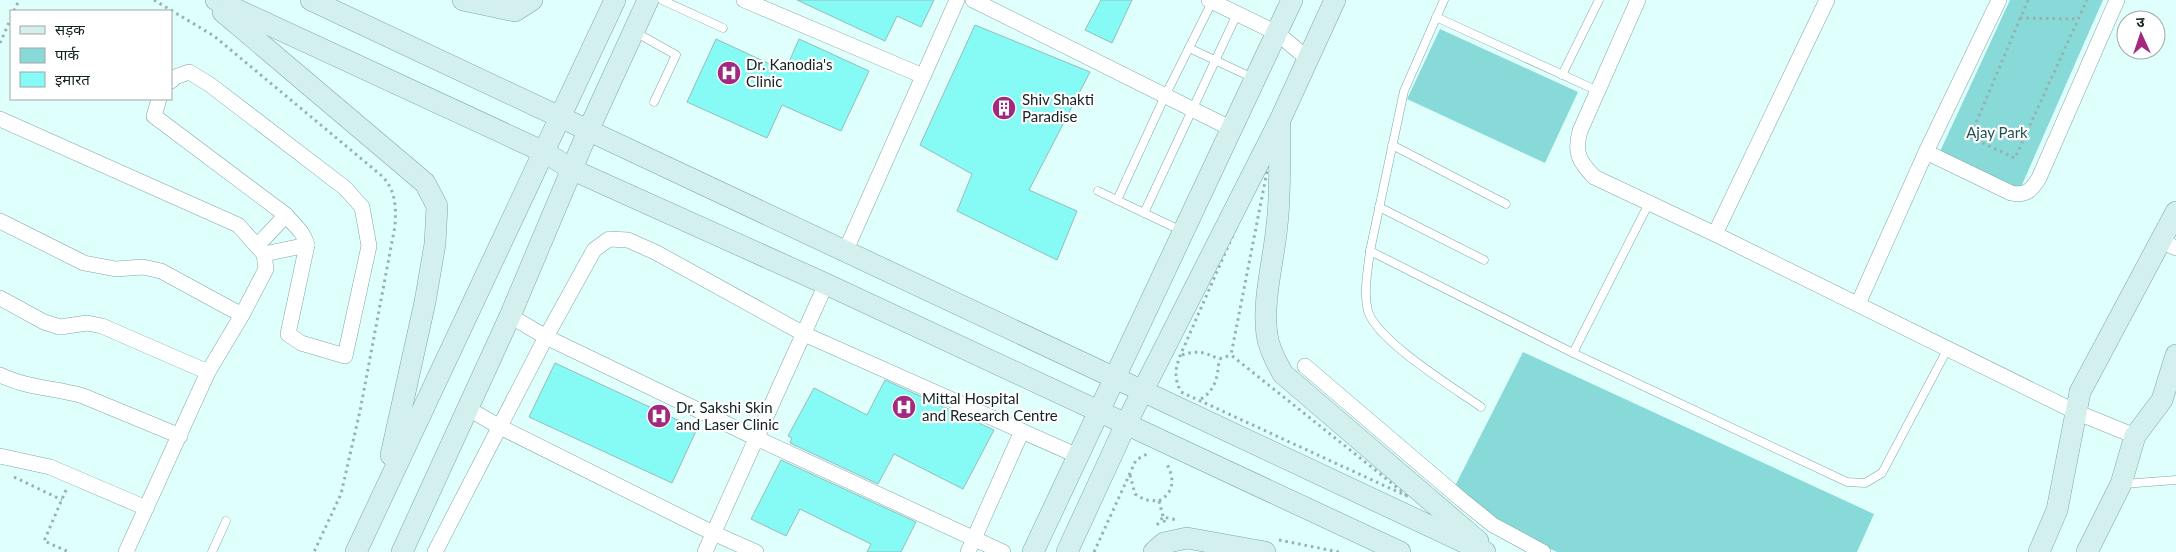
<svg xmlns="http://www.w3.org/2000/svg" width="2176" height="552" viewBox="0 0 2176 552" font-family="Lato,'Noto Sans Devanagari',sans-serif">
	<rect width="100%" height="100%" fill="#dffffd"/>
	<!-- green -->
	<g fill="#87dad7">
		<path d="M2010,0H2103L2018,194L1937,158Z"/>
		<path d="M1440,29L1578,92L1545,163L1407,99Z"/>
		<path d="M1523,352L1874,514L1857,552H1557L1507,529L1455,486Z"/>
	</g>
	<!-- building -->
	<g fill="#86faf5" stroke="#96bcba">
		<path d="M797,0H934L921,27L897,16L885,41Z"/>
		<path d="M1101,0H1132L1112,43L1085,30Z"/>
		<path d="M975,25L1090,72L1029,190L1077,211L1057,260L957,211L972,174L920,145Z"/>
		<path d="M716,39L785,71L799,39L869,71L841,131L782,105L767,138L687,102Z"/>
		<path d="M555,363L697,429L672,483L529,417Z"/>
		<path d="M885,380L994,430L963,489L894,454L878,484L790,443L792,438L788,436L814,388L867,415Z"/>
		<path d="M781,460L916,522L901,552H867L871,544L800,509L786,536L751,519Z"/>
	</g>
	<g fill="none" stroke-linecap="round" stroke-linejoin="round">
		<!-- lane casing -->
		<g stroke="#80a6a4" stroke-width="9">
			<g id="lane">
				<path d="M662,0L723,28"/>
				<path d="M1444,0L1404,91L1370,251L1573,353L1847,482L1865,483L1882,473L1948,348"/>
				<path d="M1436,17L1598,91"/>
				<path d="M635,32L676,55L654,102"/>
				<path d="M1189,48L1253,78"/>
				<path d="M1562,75L1599,0"/>
				<path d="M1392,145L1506,204"/>
				<path d="M1098,191L1182,231"/>
				<path d="M1117,200L1165,96L1212,2"/>
				<path d="M1379,207L1484,260"/>
				<path d="M1144,213L1237,14"/>
				<path d="M1370,251C1368,270 1363,292 1368,311C1377,341 1454,388 1481,407"/>
				<path d="M1573,353L1649,203"/>
				<path d="M2123,484L2176,480"/>
				<path d="M212,552L226,521"/>
			</g>
		</g>
		<!-- street casing -->
		<g stroke="#80a6a4" stroke-width="16">
			<g id="street">
				<path d="M744,0L923,76"/>
				<path d="M973,0L1232,129"/>
				<path d="M1209,0L1277,33L1308,59"/>
				<path d="M1638,0L1580,131C1574,153 1579,161 1594,177L1715,234L2076,412L2135,436"/>
				<path d="M1999,0L1926,152L2011,193C2026,196 2032,190 2039,178L2117,0"/>
				<path d="M159,99L154,116L286,215C296,228 303,230 307,245L288,334L301,343L345,356L369,246L362,207L345,188L209,84L189,72L175,77L171,81"/>
				<path d="M0,119L238,225L264,254L266,269L242,315L208,372L126,552"/>
				<path d="M0,221L84,263L116,269L143,267L161,271L242,315"/>
				<path d="M1715,234L1827,0"/>
				<path d="M2160,241L2176,248"/>
				<path d="M257,246L286,215"/>
				<path d="M845,252L957,0"/>
				<path d="M264,254L307,245"/>
				<path d="M0,298L44,322L60,327L87,323L102,326L208,372"/>
				<path d="M1858,304L1926,152"/>
				<path d="M510,316L546,337L756,438L1003,552"/>
				<path d="M1305,366L1462,500L1493,525L1543,552"/>
				<path d="M0,375C27,388 55,388 83,396L180,436"/>
				<path d="M467,408L500,427L713,533L756,552"/>
				<path d="M0,456L50,467L146,508"/>
				<path d="M435,552L546,337L594,250L609,239L628,240L655,252L804,334L1078,456"/>
				<path d="M705,552L826,284"/>
				<path d="M968,552L1022,431"/>
			</g>
		</g>
		<!-- secondary casing -->
		<g stroke="#80a6a4" stroke-width="22">
			<g id="secondary">
				<path d="M216,0L544,152L573,170L826,284L1400,552"/>
				<path d="M311,0L1485,552"/>
				<path d="M463,0L515,11L532,0"/>
				<path d="M223,12L425,183L437,206L435,244L425,302L391,455"/>
				<path d="M1280,125C1279,158 1281,192 1277,225C1274,259 1262,301 1267,335C1269,349 1276,362 1283,374L1478,541"/>
				<path d="M356,552L615,0"/>
				<path d="M402,552L510,316L588,131L648,0"/>
				<path d="M1033,552L1292,0"/>
				<path d="M1067,552L1126,424L1280,120L1335,0"/>
				<path d="M1154,552L1164,543L1187,538L1265,552"/>
				<path d="M2039,552L2057,510L2080,392L2176,212"/>
				<path d="M2087,552L2121,484L2135,436L2162,400L2176,355"/>
			</g>
		</g>
		<!-- path -->
		<g stroke="#97b1b0" stroke-width="3" stroke-dasharray="2.5 4" stroke-linecap="butt">
			<path d="M154,0L214,36L382,176C396,191 396,206 395,226L360,411L341,494L314,552"/>
			<path d="M2028,0L1970,137L2015,158L2087,0"/>
			<path d="M14,11L19,0"/>
			<path d="M2020,18L2078,19"/>
			<path d="M0,43L11,18"/>
			<path d="M1272,146L1231,355L1409,497L1181,392C1174,378 1175,370 1180,356Z"/>
			<path d="M1182,355C1198,350 1204,352 1219,359L1231,355"/>
			<path d="M1201,399C1216,390 1218,375 1219,359"/>
			<path d="M1130,475L1135,494L1145,500L1159,501L1165,524"/>
			<path d="M14,477L62,500"/>
			<path d="M66,490L44,541L69,552"/>
			<path d="M1159,501C1174,492 1175,480 1167,464"/>
			<path d="M1157,525L1163,517L1177,520"/>
			<path d="M1279,540L1339,552"/>
			<path d="M1094,552L1136,460L1147,454"/>
		</g>
		<!-- lane -->
		<use href="#lane" stroke="#fff" stroke-width="8"/>
		<!-- street -->
		<use href="#street" stroke="#fff" stroke-width="15"/>
		<!-- secondary -->
		<use href="#secondary" stroke="#d3efee" stroke-width="21"/>
	</g>
	<!-- icons -->
	<defs>
		<g id="hospital-disc" transform="scale(1.25)"><circle r="9.5" fill="#a2297f" stroke="#fff"/><path d="M-5-5h3v3.5h4V-5h3V5h-3V1.5h-4V5h-3Z" fill="#fff"/></g>
		<g id="building-disc" transform="scale(1.25)"><circle r="9.5" fill="#a2297f" stroke="#fff"/><path d="M-4-6H4V6H1V3H-1V6H-4ZM-2.5-4.3h1.7v1.8h-1.7ZM.8-4.3h1.7v1.8H.8ZM-2.5-1h1.7V.8h-1.7ZM.8-1h1.7V.8H.8Z" fill="#fff"/></g>
	</defs>
	<g fill-rule="evenodd">
		<use href="#hospital-disc" x="729" y="73"/>
		<use href="#building-disc" x="1004" y="108"/>
		<use href="#hospital-disc" x="904" y="407"/>
		<use href="#hospital-disc" x="659" y="416"/>
	</g>
	<g text-anchor="middle" dominant-baseline="central" stroke-width="4.5" stroke-linejoin="round" paint-order="stroke">
		<!-- poi labels -->
		<g font-size="15" fill="#132222" stroke="#fff" text-anchor="start">
			<text x="746" y="64">Dr. Kanodia's<tspan x="746" dy="17">Clinic</tspan></text>
			<text x="1022" y="99">Shiv Shakti<tspan x="1022" dy="17">Paradise</tspan></text>
			<text x="922" y="398">Mittal Hospital<tspan x="922" dy="17">and Research Centre</tspan></text>
			<text x="676" y="407">Dr. Sakshi Skin<tspan x="676" dy="17">and Laser Clinic</tspan></text>
		</g>
		<!-- park labels -->
		<g font-size="15" fill="#1f5250" stroke="#fff">
			<text x="1997" y="132">Ajay Park</text>
		</g>
	</g>
	<!-- legend -->
	<rect x="10" y="10" width="162" height="90" fill="#ffffff" stroke="#a1a7a7"/>
	<rect x="20" y="26" width="25" height="8" fill="#d3efee" stroke="#a1a7a7"/>
	<text x="55" y="35" font-size="15" fill="#132222">सड़क</text>
	<rect x="20" y="48" width="25" height="15" fill="#87dad7" stroke="#a1a7a7"/>
	<text x="55" y="60" font-size="15" fill="#132222">पार्क</text>
	<rect x="20" y="72" width="25" height="15" fill="#86faf5" stroke="#a1a7a7"/>
	<text x="55" y="85" font-size="15" fill="#132222">इमारत</text>
	<!-- north arrow -->
	<g transform="translate(2141 35) rotate(357)"><circle r="24" fill="#ffffff" stroke="#a1a7a7"/>
	<path d="M0-4L9 19L0 12L-9 19Z" fill="#a2297f"/>
	<text y="-8" font-size="14" font-weight="bold" text-anchor="middle" fill="#132222">उ</text>
	</g>
</svg>
